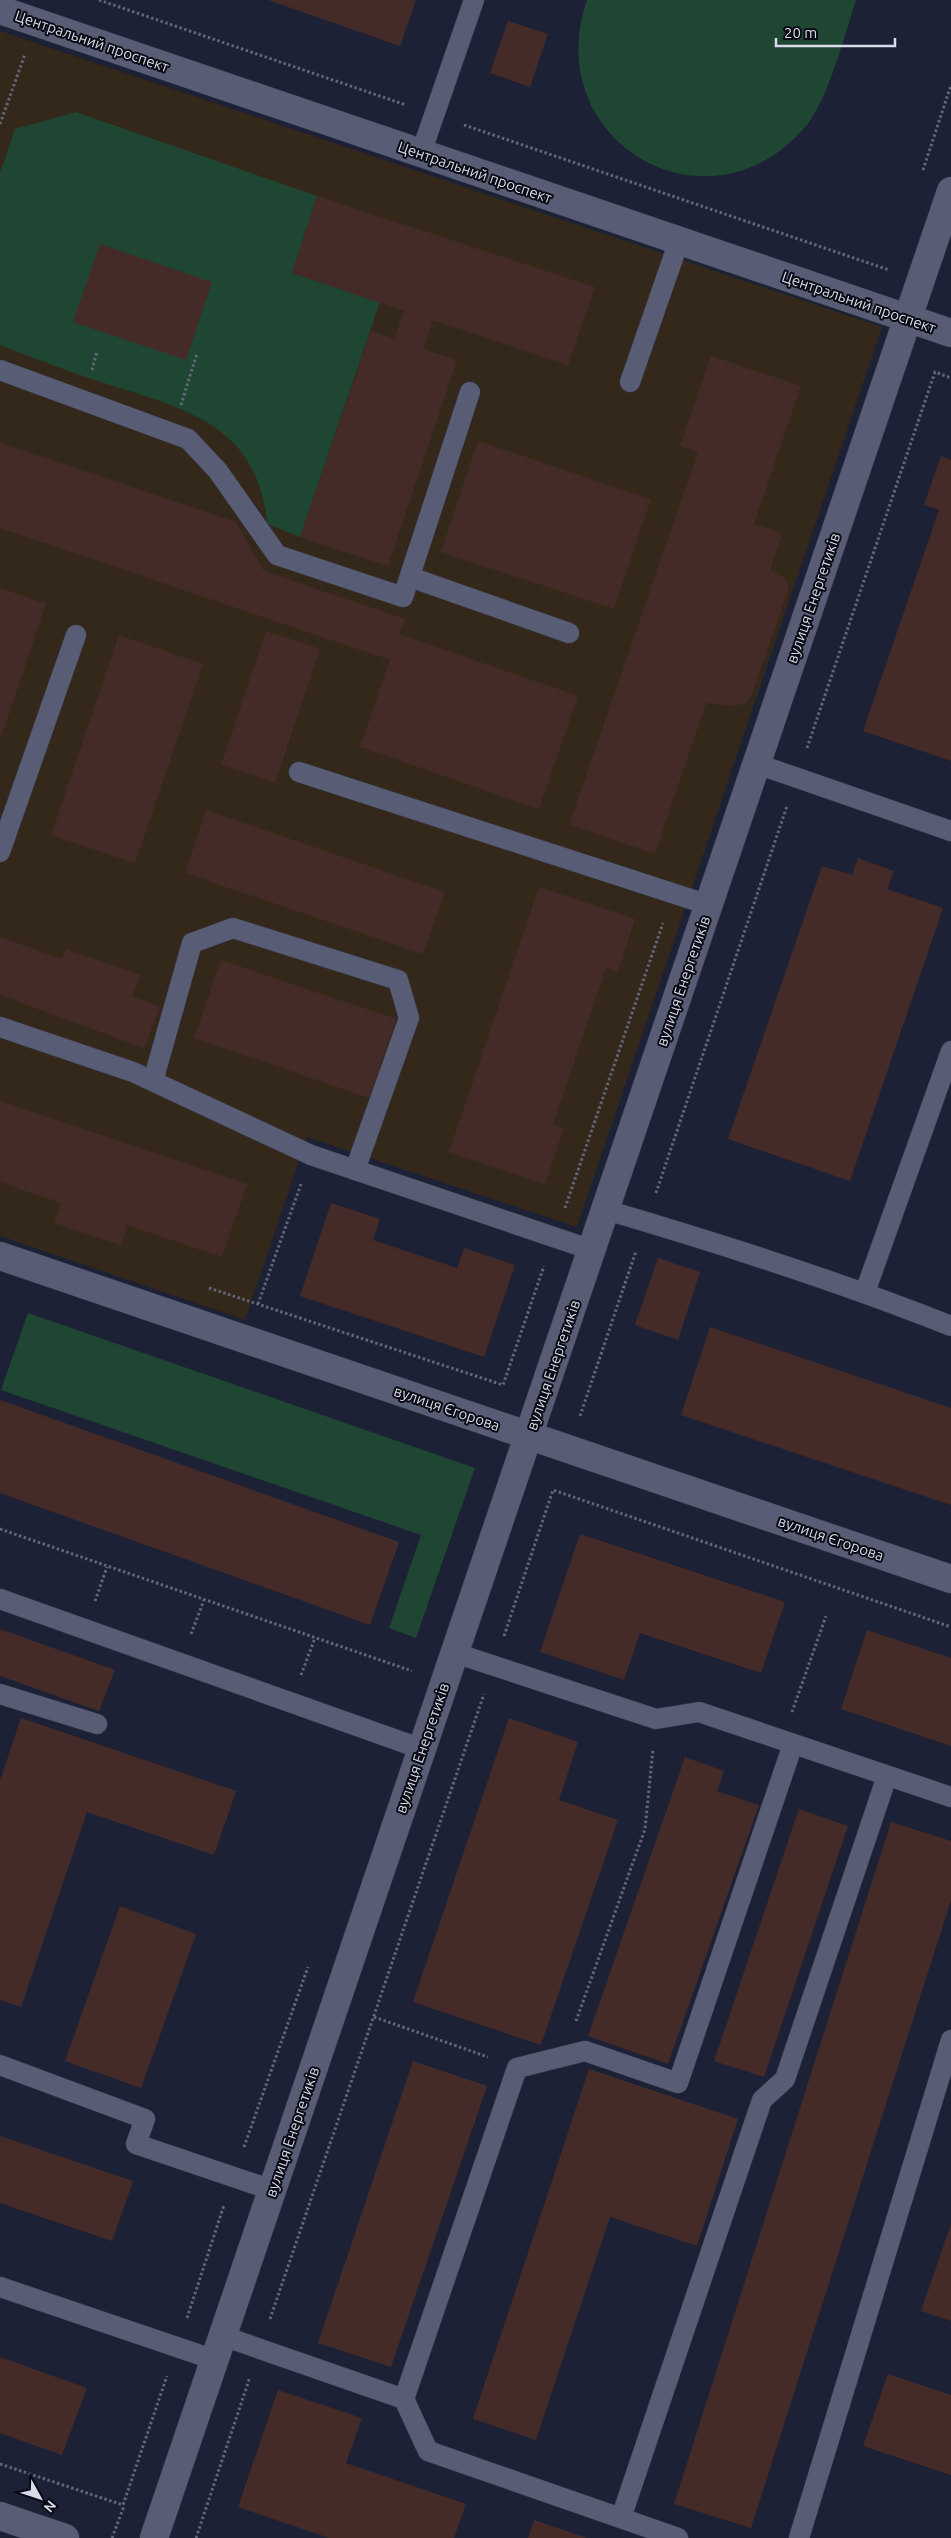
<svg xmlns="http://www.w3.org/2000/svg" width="951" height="2538" viewBox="0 0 951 2538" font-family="Ubuntu,sans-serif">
	<rect width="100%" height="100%" fill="#1d2135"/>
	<!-- commercial -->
	<path fill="#332819" d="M0,31L882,327L577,1227L307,1137L245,1320L0,1236Z"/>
	<!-- green -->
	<g fill="#1f4633">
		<path d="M587,0H856C845,34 828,100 806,126C709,241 538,141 587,0Z"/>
		<path d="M76,112L317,196L292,273L380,302L300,537L267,524C258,424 185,409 104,383C69,372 34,358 0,345V173L15,129Z"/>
		<path d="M28,1313L475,1468L416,1638L389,1628L421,1535L1,1390Z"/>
	</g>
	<!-- building -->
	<g fill="#452b28">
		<path d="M268,0H416L400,46Z"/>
		<path d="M508,21L548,34L530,87L490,73Z"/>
		<path d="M317,196L595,287L568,365L433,320L423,349L457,360L388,566L300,537L371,331L394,339L404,311L292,273Z"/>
		<path d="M100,244L212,282L186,360L73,322Z"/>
		<path d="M711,356L801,386L754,524L782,533L770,570L784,578L788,585V591L751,697L745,703L735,706L706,703L655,854L569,825L698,452L680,446Z"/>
		<path d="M478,441L651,499L614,609L441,552Z"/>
		<path d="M0,443L236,522L264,571L405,619L399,634L578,696L539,809L360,747L390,660L0,528Z"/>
		<path d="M941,456L951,460V761L863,731L939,510L924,505Z"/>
		<path d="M0,588L46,604L0,740Z"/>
		<path d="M266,631L320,649L275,783L221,765Z"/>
		<path d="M119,635L203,664L135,863L51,835Z"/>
		<path d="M206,810L445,892L423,954L185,873Z"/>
		<path d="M858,858L894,871L887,889L943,908L850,1181L728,1139L822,866L852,875Z"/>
		<path d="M539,887L635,919L618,972L606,968L553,1124L564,1128L545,1184L449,1152Z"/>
		<path d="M0,937L62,959L66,949L140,975L132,996L160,1007L144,1048L0,995Z"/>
		<path d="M221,960L396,1019L369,1098L194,1038Z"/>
		<path d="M0,1101L247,1184L222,1257L127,1225L121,1245L54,1223L61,1203L0,1182Z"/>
		<path d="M331,1203L380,1219L373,1240L457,1268L464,1248L515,1265L484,1357L300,1296Z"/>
		<path d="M658,1258L700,1272L678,1340L635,1325Z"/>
		<path d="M710,1327L951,1408V1505L681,1415Z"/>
		<path d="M0,1400L399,1542L370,1625L0,1493Z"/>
		<path d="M580,1534L785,1602L761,1673L640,1633L624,1680L540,1652Z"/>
		<path d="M0,1629L115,1670L99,1711L0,1676Z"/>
		<path d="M867,1630L951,1658V1746L841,1709Z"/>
		<path d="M21,1718L236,1791L214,1855L87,1812L21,2007L0,2000V1781Z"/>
		<path d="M509,1718L578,1742L559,1800L618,1820L541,2045L413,2002Z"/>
		<path d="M685,1757L724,1771L717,1791L759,1805L668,2064L588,2036Z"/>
		<path d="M799,1809L848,1826L764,2077L714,2061Z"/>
		<path d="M891,1822L951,1841V1900L751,2528L674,2504Z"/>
		<path d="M120,1906L196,1934L141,2088L65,2061Z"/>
		<path d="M413,2061L487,2086L391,2367L318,2343Z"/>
		<path d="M589,2069L738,2119L697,2246L610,2217L536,2440L473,2419Z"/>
		<path d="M0,2136L133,2181L112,2241L0,2203Z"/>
		<path d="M951,2224V2321L921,2311Z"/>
		<path d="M0,2357L87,2388L62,2455L0,2433Z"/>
		<path d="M888,2374L951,2395V2475L863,2446Z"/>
		<path d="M278,2390L362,2418L346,2463L466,2504L454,2538H329L238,2507Z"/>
		<path d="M534,2520L587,2538H528Z"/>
	</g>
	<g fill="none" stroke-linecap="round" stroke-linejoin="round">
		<!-- service casing -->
		<g stroke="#3a3c4d" stroke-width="21">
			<g id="service">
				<path d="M421,153L474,0"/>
				<path d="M0,370L188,439L218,471L277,555L403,597L470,392"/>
				<path d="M630,382L679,241"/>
				<path d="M410,577L569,633"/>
				<path d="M757,764L951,831"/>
				<path d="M299,772L709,905"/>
				<path d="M0,852L76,635"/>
				<path d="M0,1027L133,1072L311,1155L592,1250"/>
				<path d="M153,1081L192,943L233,928L398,980L409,1018L355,1170"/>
				<path d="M606,1210C722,1244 838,1281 951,1326"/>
				<path d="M865,1292L951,1051"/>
				<path d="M0,1599L422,1749"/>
				<path d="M455,1653L656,1719L699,1712L951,1797"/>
				<path d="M0,1694L97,1724"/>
				<path d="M0,2065L145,2119L136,2144L272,2190"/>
				<path d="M0,2287L215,2360"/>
				<path d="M223,2336L404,2399L517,2068L585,2051L678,2083L793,1744"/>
				<path d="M404,2399L428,2451L678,2538"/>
				<path d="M621,2518L762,2100L785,2079L887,1776"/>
				<path d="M799,2538L951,2040"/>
			</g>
		</g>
		<!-- tertiary casing -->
		<g stroke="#3a3c4d" stroke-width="29">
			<g id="tertiary">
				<path d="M0,10L951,333"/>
				<path d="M0,1256L951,1579"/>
				<path d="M0,2516L65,2538"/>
				<path d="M154,2538L951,191"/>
			</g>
		</g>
		<!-- path -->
		<g stroke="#626678" stroke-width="3" stroke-dasharray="2.5 2.5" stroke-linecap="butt">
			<path d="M99,0L406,105"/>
			<path d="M0,124L25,54"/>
			<path d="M464,125L889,270"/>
			<path d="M923,170L951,85"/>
			<path d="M92,370L97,351"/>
			<path d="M181,405L197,353"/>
			<path d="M807,748L935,372L951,378"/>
			<path d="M656,1193L787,806"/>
			<path d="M565,1208L663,923"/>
			<path d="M209,1288L503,1385L544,1266"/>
			<path d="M258,1304L301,1184"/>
			<path d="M580,1416L636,1251"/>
			<path d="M0,1529L412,1671"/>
			<path d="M95,1601L107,1567"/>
			<path d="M191,1634L204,1600"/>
			<path d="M504,1636L553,1490L951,1627"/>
			<path d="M301,1675L315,1638"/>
			<path d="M792,1712L826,1616"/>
			<path d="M374,2017L488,2057"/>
			<path d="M576,2021L645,1829L653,1749"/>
			<path d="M244,2147L308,1967"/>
			<path d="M187,2318L224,2205"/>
			<path d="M270,2319L484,1694"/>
			<path d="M0,2464L123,2505L167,2376"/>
			<path d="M112,2538L124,2506"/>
			<path d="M196,2538L250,2377"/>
		</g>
		<!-- service -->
		<use href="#service" stroke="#585d75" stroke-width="20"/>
		<!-- tertiary -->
		<use href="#tertiary" stroke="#585d75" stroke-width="28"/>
	</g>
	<g text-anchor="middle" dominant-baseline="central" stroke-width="4" stroke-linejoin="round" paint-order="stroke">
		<!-- street labels -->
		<g font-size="15" fill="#d8dbe9" stroke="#0a0b14">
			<text transform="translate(92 41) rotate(19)">Центральний проспект</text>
			<text transform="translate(475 172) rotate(19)">Центральний проспект</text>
			<text transform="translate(859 302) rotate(19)">Центральний проспект</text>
			<text transform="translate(813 598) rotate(-71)">вулиця Енергетиків</text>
			<text transform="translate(683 981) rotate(-71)">вулиця Енергетиків</text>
			<text transform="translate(553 1365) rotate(-71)">вулиця Енергетиків</text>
			<text transform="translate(447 1408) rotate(19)">вулиця Єгорова</text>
			<text transform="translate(831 1538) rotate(19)">вулиця Єгорова</text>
			<text transform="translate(422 1748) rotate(-71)">вулиця Енергетиків</text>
			<text transform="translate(292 2132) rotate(-71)">вулиця Енергетиків</text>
		</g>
	</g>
	<!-- north arrow -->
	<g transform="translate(40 2498) rotate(130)" stroke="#0a0b14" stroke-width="4" paint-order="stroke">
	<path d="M0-4L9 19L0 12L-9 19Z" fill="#d8dbe9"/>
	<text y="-8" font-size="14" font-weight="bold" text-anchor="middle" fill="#d8dbe9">N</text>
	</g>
	<!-- scale -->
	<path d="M776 38v8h119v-8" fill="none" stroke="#d8dbe9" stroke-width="2.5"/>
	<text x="784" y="38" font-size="15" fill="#d8dbe9" stroke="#0a0b14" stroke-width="4" paint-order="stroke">20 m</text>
</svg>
